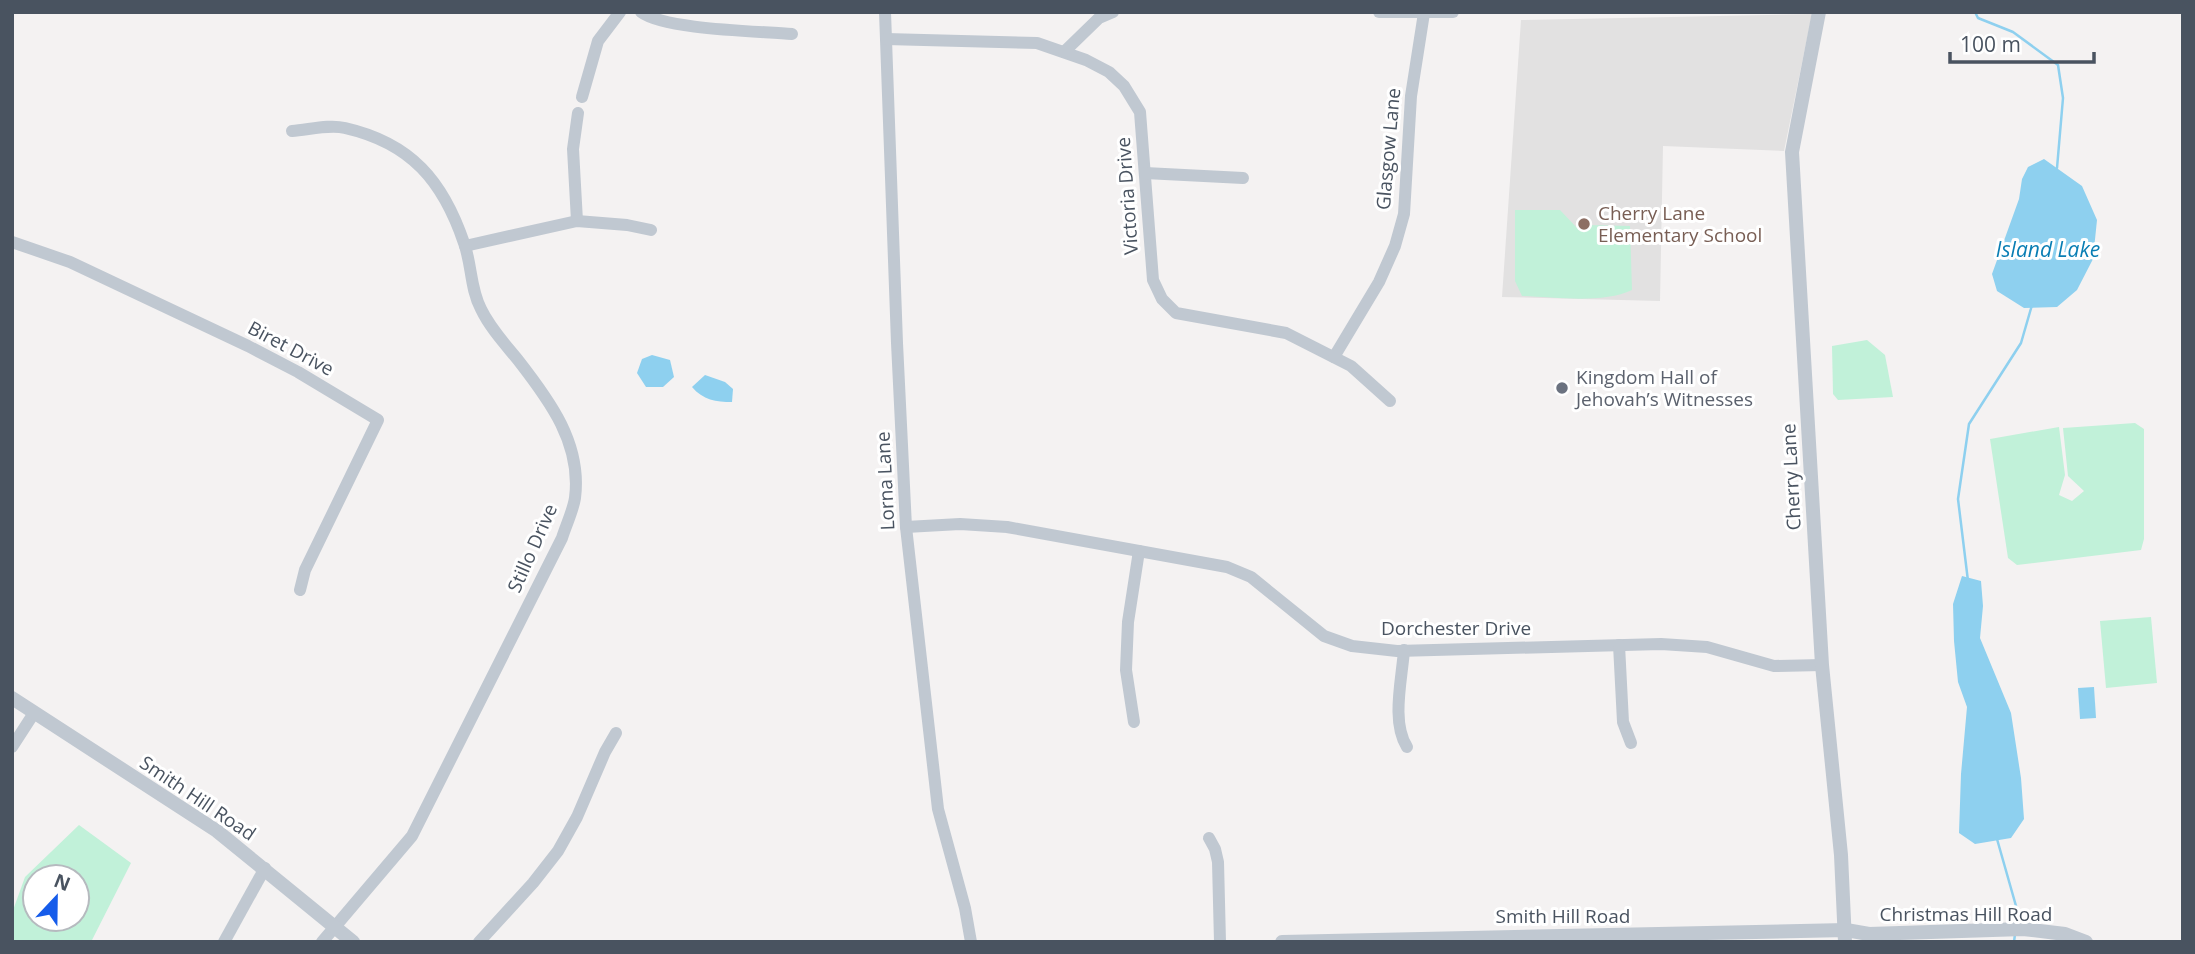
<svg xmlns="http://www.w3.org/2000/svg" width="2195" height="954" viewBox="0 0 2195 954" font-family="'Open Sans',sans-serif">
	<rect width="100%" height="100%" fill="#f4f2f2"/>
	<!-- education -->
	<path fill="#e2e1e1" d="M1812,14L1784,151L1663,146L1660,301L1502,297L1521,20Z"/>
	<!-- green -->
	<g fill="#c1f1d9" fill-rule="evenodd">
		<path d="M1515,210H1560L1579,230L1586,225L1630,226L1632,290C1603,304 1554,297 1522,296L1515,281Z"/>
		<path d="M1867,340L1885,355L1893,397L1838,400L1833,394L1832,346Z"/>
		<path d="M2135,423L2144,429V539L2141,550L2017,565L2008,558L1990,439L2059,427L2065,475L2059,495L2072,501L2084,491L2068,476L2063,428Z"/>
		<path d="M2151,617L2157,683L2106,688L2100,621Z"/>
		<path d="M79,825L131,863L91,942H12V913L25,877ZM35,877H77V919H35Z"/>
	</g>
	<!-- water -->
	<g fill="#8ed0ef">
		<path d="M2044,159L2082,186L2097,220L2093,259L2077,290L2057,307L2024,308L1997,291L1992,274L2019,199L2022,179L2028,167Z"/>
		<path d="M652,355L670,360L674,377L663,387H646L637,373L642,359Z"/>
		<path d="M705,375L725,382L733,389L732,402C716,402 703,400 692,387Z"/>
		<path d="M1962,576L1981,581L1983,606L1980,638L2011,713L2021,778L2024,819L2011,838L1975,844L1959,833L1961,774L1967,707L1958,682L1954,641L1953,604Z"/>
		<path d="M2094,687L2096,718L2080,719L2078,688Z"/>
	</g>
	<g fill="none" stroke-linecap="round" stroke-linejoin="round">
		<!-- stream -->
		<g stroke="#8ed0ef" stroke-width="2.5">
			<path d="M1975,12L1978,18L2013,32L2058,65L2063,98L2057,168"/>
			<path d="M1968,581L1958,499L1969,424L2021,343L2032,305"/>
			<path d="M1997,839L2018,913L2016,924"/>
			<path d="M2014,942L2015,934"/>
		</g>
		<!-- minor -->
		<g stroke="#c0c8d1" stroke-width="12">
			<path d="M641,12C665,30 759,31 792,34"/>
			<path d="M885,12L897,343L906,527L938,809L965,908L971,942"/>
			<path d="M1379,12H1453"/>
			<path d="M886,39L1037,43L1086,60L1109,72L1124,86L1140,112L1153,280L1162,299L1176,313L1286,333L1351,366L1390,401"/>
			<path d="M1064,52L1099,18L1113,12"/>
			<path d="M582,97L598,41L620,12"/>
			<path d="M292,131C308,130 329,124 345,128C411,143 443,181 464,243C472,265 470,288 481,309C490,328 505,344 518,360C550,401 582,444 575,498C573,511 566,525 562,538L412,836L322,942"/>
			<path d="M1145,173L1243,178"/>
			<path d="M577,221L573,149L578,113"/>
			<path d="M12,242L70,262L248,346L298,372L378,420L305,570L300,590"/>
			<path d="M465,246L577,221L627,225L651,230"/>
			<path d="M1334,357L1379,282L1395,246L1404,214L1411,96L1424,13"/>
			<path d="M906,527L960,524L1007,527L1227,567L1251,577L1324,636L1352,646L1397,651L1661,644L1707,647L1774,666L1822,665"/>
			<path d="M1619,645L1623,722L1631,743"/>
			<path d="M1404,650C1402,679 1391,722 1407,747"/>
			<path d="M1134,722L1126,670L1128,622L1139,551"/>
			<path d="M12,747L34,713"/>
			<path d="M1209,838L1215,849L1218,862L1220,942"/>
			<path d="M224,942L265,868"/>
			<path d="M479,942L533,883L558,851L577,817L605,752L616,733"/>
		</g>
		<!-- tertiary -->
		<g stroke="#c0c8d1" stroke-width="14">
			<path d="M1819,12L1792,152L1822,665L1841,855L1845,942"/>
			<path d="M12,698L217,831L353,942"/>
			<path d="M1282,942L1846,930L1869,934L2023,929L2065,934L2086,942"/>
		</g>
	</g>
	<!-- markers -->
	<circle fill="#8d6e63" stroke="#fff" stroke-width="2.5" cx="1584" cy="224" r="7"/>
	<circle fill="#6b7280" stroke="#fff" stroke-width="2.5" cx="1562" cy="388" r="7"/>
	<g text-anchor="middle" dominant-baseline="central" stroke-width="6" stroke-linejoin="round" paint-order="stroke">
		<!-- street labels -->
		<g font-size="19" fill="#495360" stroke="#fff">
			<text transform="translate(1388 149) rotate(-85)">Glasgow Lane</text>
			<text transform="translate(1127 196) rotate(-94)">Victoria Drive</text>
			<text transform="translate(291 348) rotate(28)">Biret Drive</text>
			<text transform="translate(1791 477) rotate(-93)">Cherry Lane</text>
			<text transform="translate(885 481) rotate(-93)">Lorna Lane</text>
			<text transform="translate(532 548) rotate(-66)">Stillo Drive</text>
			<text x="1456" y="628">Dorchester Drive</text>
			<text transform="translate(198 798) rotate(34)">Smith Hill Road</text>
			<text x="1966" y="914">Christmas Hill Road</text>
			<text x="1563" y="916">Smith Hill Road</text>
		</g>
		<!-- education labels -->
		<g font-size="19" fill="#785e54" stroke="#fff" text-anchor="start">
			<text x="1598" y="213">Cherry Lane<tspan x="1598" dy="22">Elementary School</tspan></text>
		</g>
		<!-- worship labels -->
		<g font-size="19" fill="#5b616d" stroke="#fff" text-anchor="start">
			<text x="1576" y="377">Kingdom Hall of<tspan x="1576" dy="22">Jehovah’s Witnesses</tspan></text>
		</g>
		<!-- water labels -->
		<g font-size="21" font-style="italic" fill="#097eb4" stroke="#fff">
			<text x="2048" y="249">Island Lake</text>
		</g>
	</g>
	<!-- border -->
	<rect width="2195" height="954" fill="none" stroke="#495360" stroke-width="28"/>
	<!-- north arrow -->
	<g transform="translate(56 898) rotate(22)"><circle r="33" fill="#ffffff" stroke="#b6babf" stroke-width="2"/>
	<path d="M0-5L12 26L0 18L-12 26Z" fill="#165cea"/>
	<text y="-10" font-size="19" font-weight="bold" text-anchor="middle" fill="#495360">N</text>
	</g>
	<!-- scale -->
	<path d="M1950 52v10h144v-10" fill="none" stroke="#495360" stroke-width="3.5"/>
	<text x="1960" y="52" font-size="21" fill="#495360" stroke="#ffffff" stroke-width="5" paint-order="stroke">100 m</text>
</svg>
